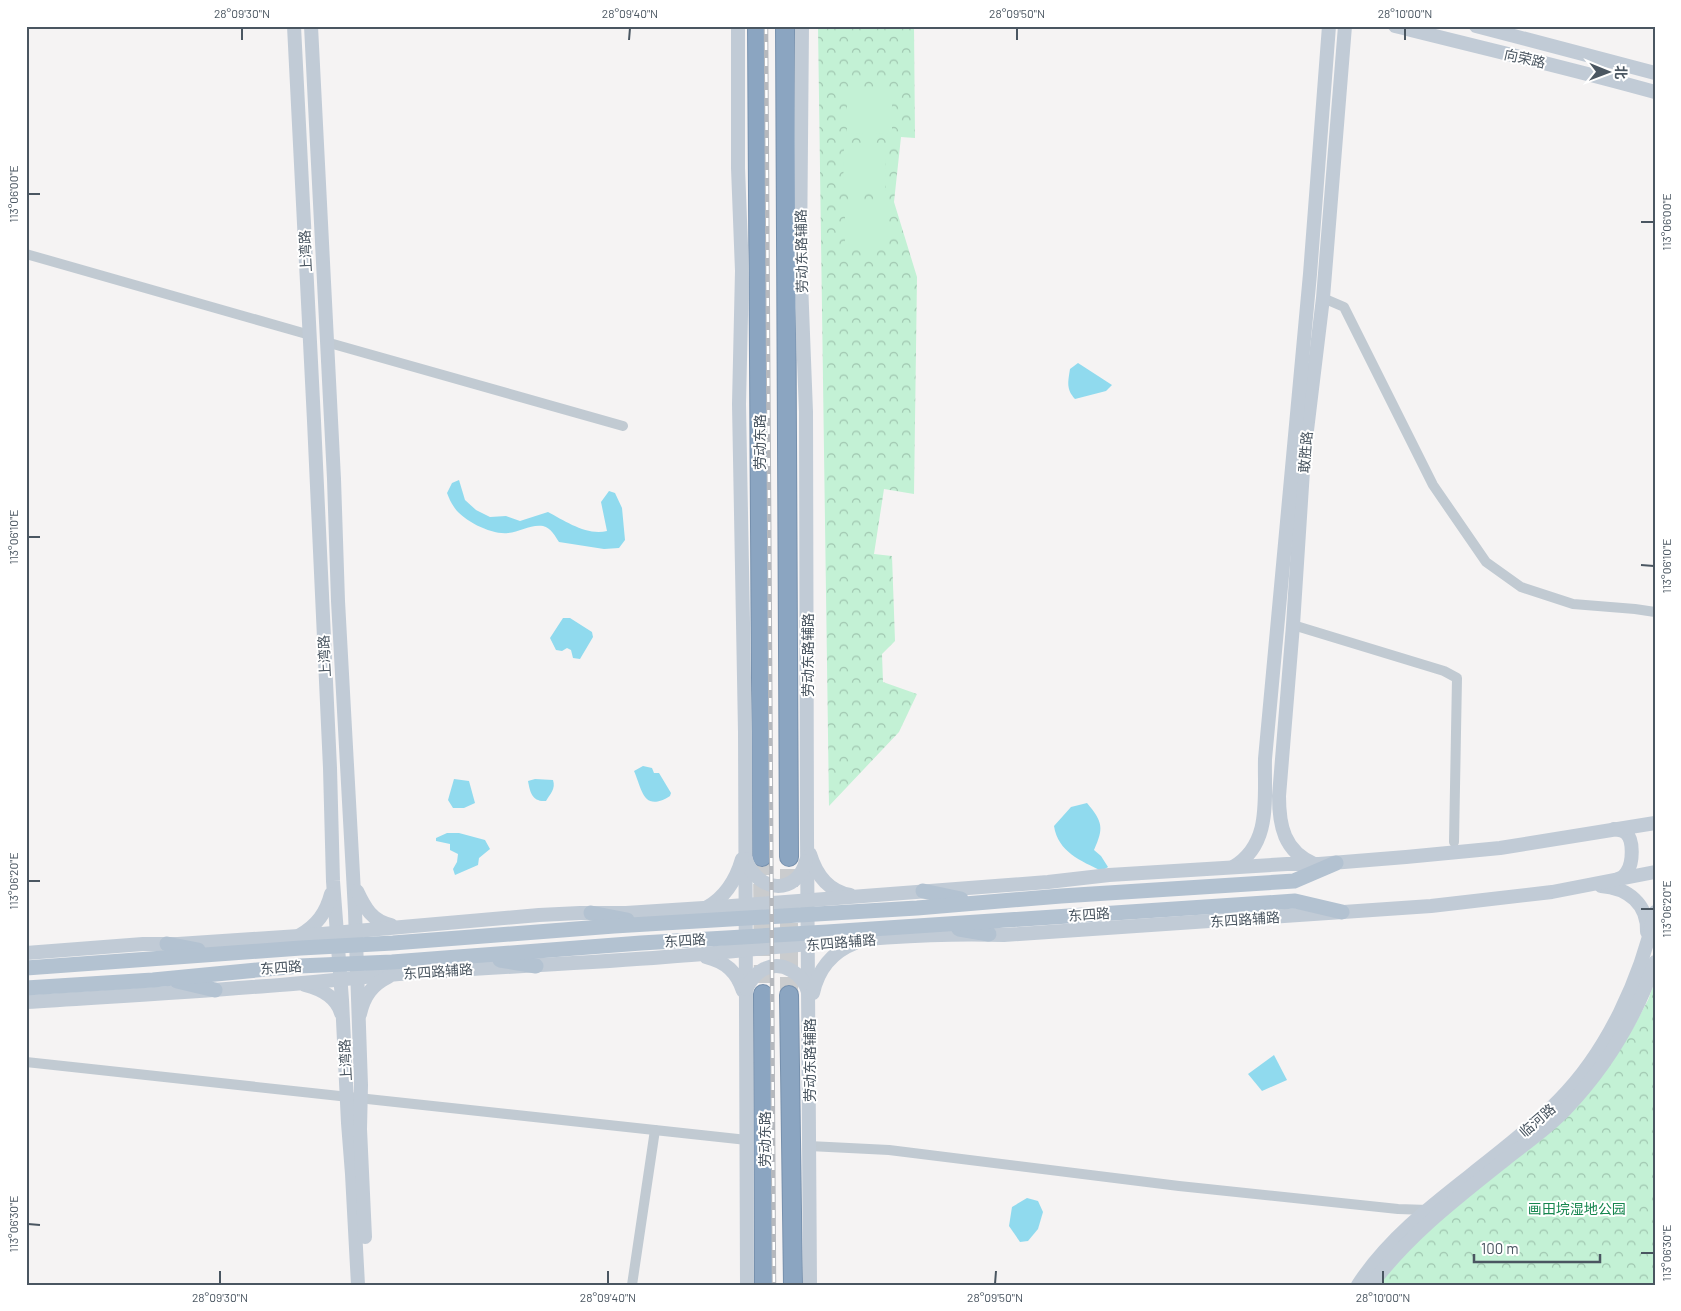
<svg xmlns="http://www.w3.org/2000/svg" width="1681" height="1311" viewBox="0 0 1681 1311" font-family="Barlow,'Noto Sans SC',sans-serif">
	<defs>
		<pattern id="park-crowns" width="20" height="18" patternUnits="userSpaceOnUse" patternTransform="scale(1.25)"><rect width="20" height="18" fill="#c3f1d5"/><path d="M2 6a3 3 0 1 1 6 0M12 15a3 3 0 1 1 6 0" fill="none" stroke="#a0c6b0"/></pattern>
	</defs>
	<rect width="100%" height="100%" fill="#f5f3f3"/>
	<!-- park -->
	<g fill="url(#park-crowns)">
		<path d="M818,26H914L915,138L901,137L894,202L917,277L914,494L884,489L874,554L892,556L895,641L882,654L883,682L917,694L899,732L829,806Z"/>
		<path d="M1655,981V1285H1378L1392,1267L1632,1030L1648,1000Z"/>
	</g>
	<!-- pitch -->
	<g fill="#c3f1d5">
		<path d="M847,88H892V134L847,133Z"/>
		<path d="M844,147H886L885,192H843Z"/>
		<rect x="845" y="202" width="41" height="44"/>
	</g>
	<!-- water -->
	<g fill="#90daee">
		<path d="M1078,363L1112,385L1106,391L1075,399C1066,389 1068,382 1070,369Z"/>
		<path d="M459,480L465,500L476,510L490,517L506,516L520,521L548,512C565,521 587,536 607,531L601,502L609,491L615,493L622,508L625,540L619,548L604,549L559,542C555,536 551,528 543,526C531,524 520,532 508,533C492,535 463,521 454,507C451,503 449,498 447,493L452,483Z"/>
		<path d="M563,618H570L592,632L593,637L580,659L573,658L571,650L567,648L562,651L556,650L550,638Z"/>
		<path d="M643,766L652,768L654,773H659L671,793L670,796C643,813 642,789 634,771Z"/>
		<path d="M454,779L469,781L475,803L464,808H453L448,800Z"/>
		<path d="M535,779L553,780C556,789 550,794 546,801C532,802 530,792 528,781Z"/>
		<path d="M1087,803C1103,822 1104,828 1094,850L1101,856L1108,867L1102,871C1081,861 1058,852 1054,826L1071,807Z"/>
		<path d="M447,833H459L485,840L490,849L479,858L478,865L455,875L453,869L457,862L458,854L450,850V844L436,841V838Z"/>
		<path d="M1274,1055L1287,1080L1262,1091L1248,1074Z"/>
		<path d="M1027,1198L1038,1201L1043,1212L1038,1229L1028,1241L1020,1242L1009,1226L1012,1207Z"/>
	</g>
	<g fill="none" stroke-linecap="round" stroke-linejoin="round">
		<!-- highway-tunnel -->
		<g stroke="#caccce" stroke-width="18" stroke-dasharray="18 9" stroke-linecap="butt">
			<path d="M762,857L763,994"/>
			<path d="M789,995V857"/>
		</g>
		<!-- highway casing -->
		<g stroke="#7690ad" stroke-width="20">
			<g id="highway">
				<path d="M757,26L762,857"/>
				<path d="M785,26L789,857"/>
				<path d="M763,994L764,1285"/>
				<path d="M789,995L793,1285"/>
			</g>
		</g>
		<!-- street -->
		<g stroke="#c1cad2" stroke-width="10">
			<path d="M26,254L310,335"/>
			<path d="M1323,298L1344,307L1433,485L1486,562L1521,587L1573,604L1635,609L1655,612"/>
			<path d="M326,342L623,426"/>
			<path d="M1293,625L1444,671L1457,678L1454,842"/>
			<path d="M26,1062L747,1140"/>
			<path d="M809,1146L889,1150L1179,1186L1398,1209L1428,1210"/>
			<path d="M632,1285L655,1130"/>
		</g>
		<!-- secondary -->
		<g stroke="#c1cbd6" stroke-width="14">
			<path d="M294,26L314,421L330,768L333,881L342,1000L348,1123L352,1174L358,1285"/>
			<path d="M311,26L334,479L338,601L355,911L361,1085L360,1129L365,1237"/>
			<path d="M738,26V168L742,271L739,404L745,732L747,1285"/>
			<path d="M802,26L800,256L806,412L807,837L810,1285"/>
			<path d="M1395,26C1482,48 1569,68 1655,92"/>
			<path d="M1476,26L1655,73"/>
			<path d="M1614,829C1618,830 1623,830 1626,833C1634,840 1633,863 1627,872C1625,876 1622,878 1618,879"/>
			<path d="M810,854C816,874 828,891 850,895"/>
			<path d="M746,859C757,893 797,896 806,861"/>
			<path d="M1314,864C1284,851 1279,826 1279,796L1293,625L1304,455L1323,298L1345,26"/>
			<path d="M1233,867C1272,844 1264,799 1265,759L1310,274L1329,26"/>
			<path d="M1601,886C1628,888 1648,904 1647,932"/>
			<path d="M357,891C365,908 372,921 391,925"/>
			<path d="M706,908C726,897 736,880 742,859"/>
			<path d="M300,935C317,925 326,913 331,894"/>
			<path d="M26,953L143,944H178L299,936L539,915L580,913H626L719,907L1048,882L1109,875L1287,864H1319L1406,857L1500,848L1655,823"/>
			<path d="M706,957C726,962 737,972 743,991"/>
			<path d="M305,985C321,989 336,996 341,1013"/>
			<path d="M746,989C750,981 756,973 764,969C783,960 803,974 808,992"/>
			<path d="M813,993C818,970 832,952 855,943"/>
			<path d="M26,1002C102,997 177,993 252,987C301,984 350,978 399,974C488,967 576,964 665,957C777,949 891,931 1004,935L1431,906L1552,892L1655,872"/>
			<path d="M360,1014C364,996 372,985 388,977"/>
			<path d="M1358,1285C1387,1240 1431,1206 1472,1174C1502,1150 1533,1127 1559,1100C1607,1052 1641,978 1655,912"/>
			<path d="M1371,1285C1408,1235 1458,1197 1507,1158C1526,1143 1548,1128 1565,1110C1605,1068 1636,1017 1655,962"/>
		</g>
		<!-- primary -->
		<g stroke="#b3c2d1" stroke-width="15">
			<path d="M923,891L961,899"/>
			<path d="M591,913L627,920"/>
			<path d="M959,929L989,934"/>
			<path d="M167,944L198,950"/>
			<path d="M500,960L536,966"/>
			<path d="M26,968L301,948L393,943L614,926L917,908L1061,896L1294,881L1336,863"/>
			<path d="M177,981L215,990"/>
			<path d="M26,988L153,980L299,966L392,962L641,943L827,932L1295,901L1342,912"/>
		</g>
		<!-- highway -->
		<use href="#highway" stroke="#8ba5c1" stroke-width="18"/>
		<!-- rail casing -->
		<g stroke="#b5b8bd" stroke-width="4.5">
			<path id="rail" d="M766,26L774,1285"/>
		</g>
		<!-- rail -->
		<use href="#rail" stroke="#fff" stroke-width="2.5" stroke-dasharray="8" stroke-linecap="butt"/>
	</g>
	<!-- ticks -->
	<path fill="none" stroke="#4a5661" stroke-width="2" d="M242,40V28M629,40L630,28M1017,40V28M1405,40V28M28,194H40M1641,222H1654M28,537H40M1641,565L1654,566M28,881H40M1641,909H1654M28,1224L40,1225M1641,1253H1654M220,1284V1271M608,1284V1271M995,1284L996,1271M1383,1284V1271"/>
	<g text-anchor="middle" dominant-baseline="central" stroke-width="4" stroke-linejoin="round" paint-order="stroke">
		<!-- street labels -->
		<g font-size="14" fill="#4a5661" stroke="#fff">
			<text transform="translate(1525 58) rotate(13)">向荣路</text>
			<text transform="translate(305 251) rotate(-93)">上湾路</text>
			<text transform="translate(801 251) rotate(-91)">劳动东路辅路</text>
			<text transform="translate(759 442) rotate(-90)">劳动东路</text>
			<text transform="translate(1305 452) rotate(-85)">敢胜路</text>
			<text transform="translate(807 655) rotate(-90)">劳动东路辅路</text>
			<text transform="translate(324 656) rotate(-93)">上湾路</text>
			<text transform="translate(1089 914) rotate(-4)">东四路</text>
			<text transform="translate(1245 919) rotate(-4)">东四路辅路</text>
			<text transform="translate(685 940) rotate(-4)">东四路</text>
			<text transform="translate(841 942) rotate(-5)">东四路辅路</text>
			<text transform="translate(281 967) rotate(-4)">东四路</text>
			<text transform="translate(438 971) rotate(-4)">东四路辅路</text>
			<text transform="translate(345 1060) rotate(-93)">上湾路</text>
			<text transform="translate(809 1060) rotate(-90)">劳动东路辅路</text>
			<text transform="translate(1537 1120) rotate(-41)">临河路</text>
			<text transform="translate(764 1139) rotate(-90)">劳动东路</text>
		</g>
		<!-- park labels -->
		<g font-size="14" fill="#17864f" stroke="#fff">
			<text x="1577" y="1208">画田垸湿地公园</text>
		</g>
	</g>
	<!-- border -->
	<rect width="1681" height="1311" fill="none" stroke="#ffffff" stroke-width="55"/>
	<!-- north arrow -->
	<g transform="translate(1608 72) rotate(91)" stroke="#ffffff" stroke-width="4" paint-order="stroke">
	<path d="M0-4L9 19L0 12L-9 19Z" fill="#4a5661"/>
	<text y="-8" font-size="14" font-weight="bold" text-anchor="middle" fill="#4a5661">北</text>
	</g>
	<!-- scale -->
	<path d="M1474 1254v8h126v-8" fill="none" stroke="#4a5661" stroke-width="2.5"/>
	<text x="1481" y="1254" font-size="15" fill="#4a5661" stroke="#ffffff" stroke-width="4" paint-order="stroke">100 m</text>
	<rect x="28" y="28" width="1626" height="1256" fill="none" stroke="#4a5661" stroke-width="2"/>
	<g font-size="12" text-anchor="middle" fill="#4a5661">
		<text x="242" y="18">28°09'30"N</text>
		<text x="630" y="18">28°09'40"N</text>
		<text x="1017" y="18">28°09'50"N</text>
		<text x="1405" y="18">28°10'00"N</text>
		<text transform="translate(14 194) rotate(-90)" y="4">113°06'00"E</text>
		<text transform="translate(1667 222) rotate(-90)" y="4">113°06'00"E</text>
		<text transform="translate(14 537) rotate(-90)" y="4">113°06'10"E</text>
		<text transform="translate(1667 566) rotate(-90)" y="4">113°06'10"E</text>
		<text transform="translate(14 881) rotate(-90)" y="4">113°06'20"E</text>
		<text transform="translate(1667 909) rotate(-90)" y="4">113°06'20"E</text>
		<text transform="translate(14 1224) rotate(-90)" y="4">113°06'30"E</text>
		<text transform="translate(1667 1253) rotate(-90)" y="4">113°06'30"E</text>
		<text x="220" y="1302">28°09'30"N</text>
		<text x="608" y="1302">28°09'40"N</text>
		<text x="995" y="1302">28°09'50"N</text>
		<text x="1383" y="1302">28°10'00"N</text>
	</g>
</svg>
